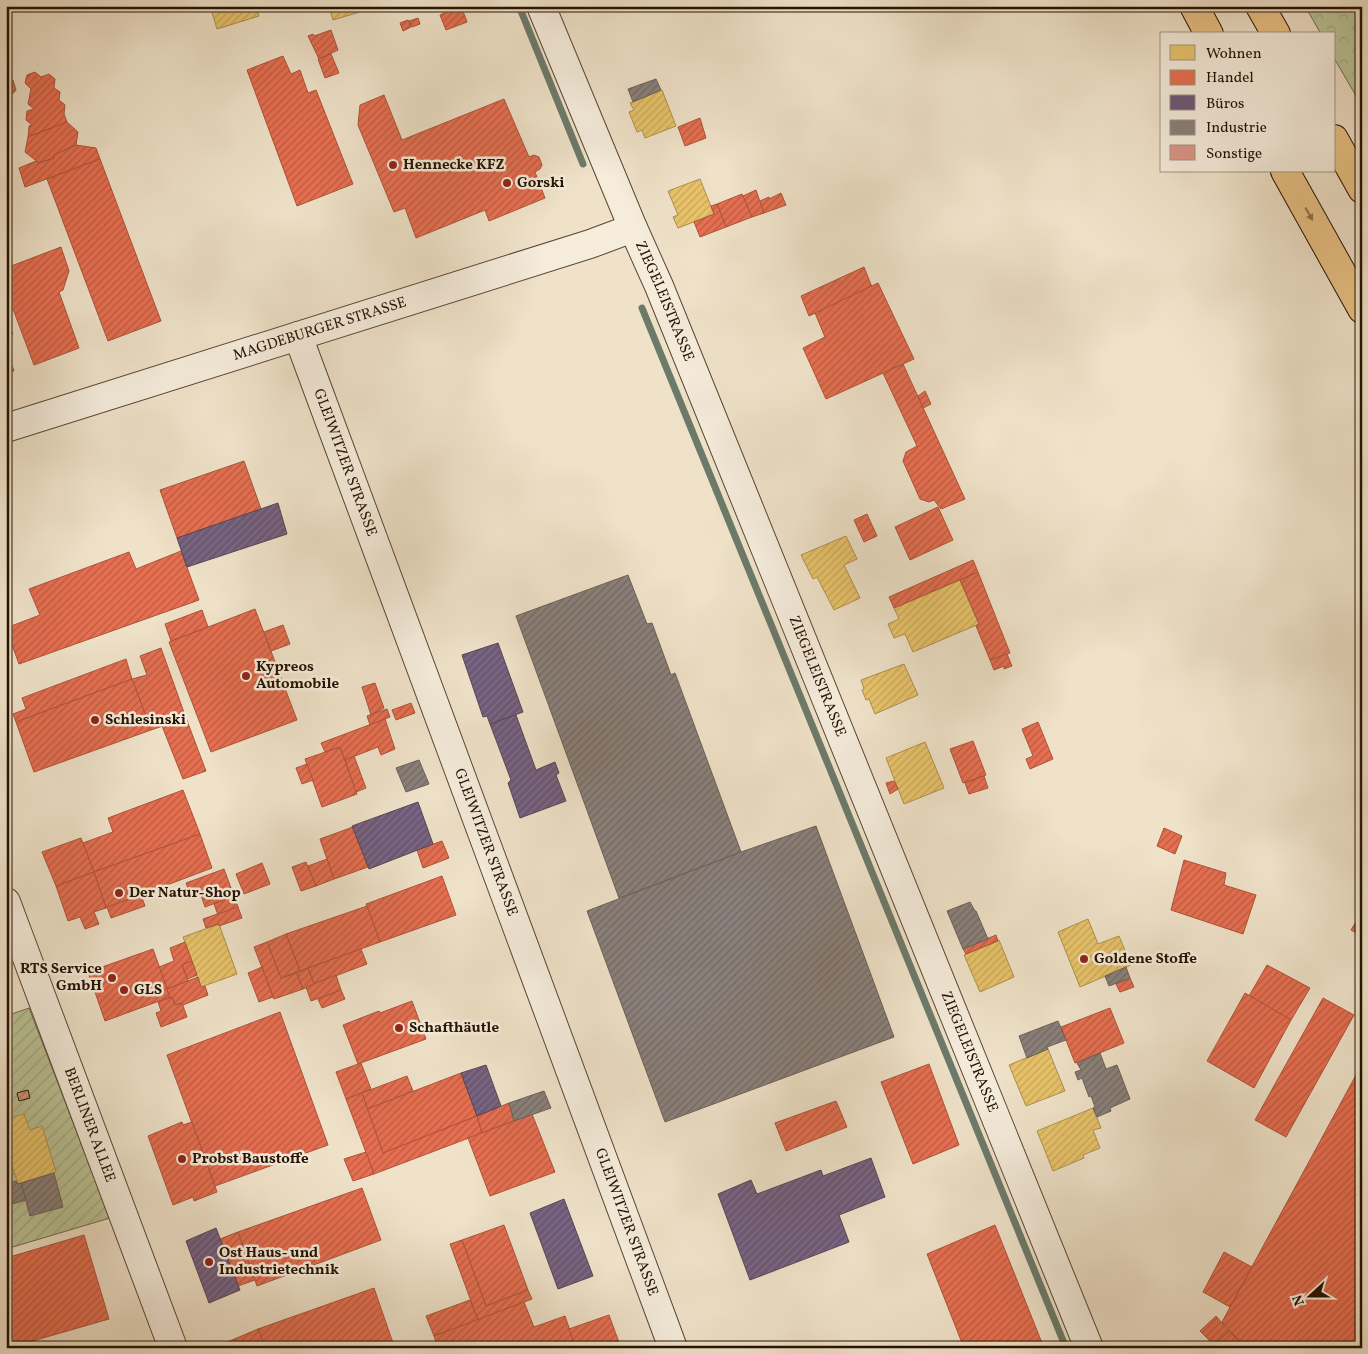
<svg xmlns="http://www.w3.org/2000/svg" width="1368" height="1354" viewBox="0 0 1368 1354" font-family="Vollkorn,serif">
	<defs>
		<pattern id="forest-crowns" width="20" height="18" patternUnits="userSpaceOnUse" patternTransform="scale(1.25)"><rect width="20" height="18" fill="#bac396"/><path d="M2 6a3 3 0 1 1 6 0M12 15a3 3 0 1 1 6 0" fill="none" stroke="#a0a680"/></pattern>
		<pattern id="garden-furrows" width="10" height="10" patternUnits="userSpaceOnUse" patternTransform="scale(1.25)"><rect width="10" height="10" fill="#bac396"/><path d="M-1 1l2-2M0 10L10 0M9 11l2-2" fill="none" stroke="#a0a680"/></pattern>
		<pattern id="homes-hatch" width="6" height="6" patternUnits="userSpaceOnUse" patternTransform="scale(1.25)"><rect width="6" height="6" fill="#e9c46a"/><path d="M-1 1l2-2M0 6l6-6M5 7l2-2" fill="none" stroke="#c8a75a"/></pattern>
		<pattern id="shops-hatch" width="6" height="6" patternUnits="userSpaceOnUse" patternTransform="scale(1.25)"><rect width="6" height="6" fill="#e76f51"/><path d="M-1 1l2-2M0 6l6-6M5 7l2-2" fill="none" stroke="#bb5a41"/></pattern>
		<pattern id="offices-hatch" width="6" height="6" patternUnits="userSpaceOnUse" patternTransform="scale(1.25)"><rect width="6" height="6" fill="#6d597a"/><path d="M-1 1l2-2M0 6l6-6M5 7l2-2" fill="none" stroke="#817188"/></pattern>
		<pattern id="industry-hatch" width="6" height="6" patternUnits="userSpaceOnUse" patternTransform="scale(1.25)"><rect width="6" height="6" fill="#8a817c"/><path d="M-1 1l2-2M0 6l6-6M5 7l2-2" fill="none" stroke="#716863"/></pattern>
		<pattern id="building-hatch" width="6" height="6" patternUnits="userSpaceOnUse" patternTransform="scale(1.25)"><rect width="6" height="6" fill="#d99687"/><path d="M-1 1l2-2M0 6l6-6M5 7l2-2" fill="none" stroke="#b0796c"/></pattern>
	</defs>
	<rect width="100%" height="100%" fill="#efe2c9"/>
	<filter id="stains"><feTurbulence type="fractalNoise" baseFrequency=".004" numOctaves="4"/><feColorMatrix values="0 0 0 0 .2 0 0 0 0 .09 0 0 0 0 .02 0 0 0 .5 -.17"/></filter>
	<radialGradient id="worn" r=".72"><stop offset=".6" stop-color="#630" stop-opacity="0"/><stop offset="1" stop-color="#630" stop-opacity=".3"/></radialGradient>
	<!-- forest -->
	<path fill="url(#forest-crowns)" stroke="#706a4b" d="M1305,6H1362V106L1334,58V34H1321Z"/>
	<!-- garden -->
	<path fill="url(#garden-furrows)" stroke="#706a4b" d="M29,1008L110,1218L6,1249V1016Z"/>
	<!-- homes -->
	<g fill="url(#homes-hatch)" stroke="#ae8f4a">
		<path d="M210,6H256L259,16L217,29Z"/>
		<path d="M329,6H372L373,8L333,20Z"/>
		<path d="M662,90L676,126L645,138L642,130L637,132L629,112L634,110L630,103Z"/>
		<path d="M700,179L714,214L678,228L673,217L678,215L668,191Z"/>
		<path d="M846,536L857,559L844,565L860,598L834,610L817,577L813,579L801,555Z"/>
		<path d="M960,580L979,624L913,652L905,634L894,638L888,624L899,619L894,608Z"/>
		<path d="M904,664L918,695L875,714L869,699L866,700L862,690L864,689L861,680Z"/>
		<path d="M925,742L944,788L904,804L886,758Z"/>
		<path d="M1088,919L1098,944L1119,936L1131,965L1080,987L1058,932Z"/>
		<path d="M219,924L237,974L201,987L183,937Z"/>
		<path d="M999,940L1014,977L980,992L964,955Z"/>
		<path d="M1048,1049L1065,1091L1026,1106L1009,1065Z"/>
		<path d="M1093,1108L1101,1128L1093,1130L1100,1148L1083,1155L1084,1158L1053,1171L1037,1131Z"/>
		<path d="M24,1114L30,1130L42,1126L56,1172L18,1184L6,1147V1119Z"/>
	</g>
	<!-- shops -->
	<g fill="url(#shops-hatch)" stroke="#ad5339">
		<path d="M461,6L467,22L446,30L440,15Z"/>
		<path d="M418,18L420,24L412,27L409,21Z"/>
		<path d="M408,20L411,27L403,31L400,23Z"/>
		<path d="M331,30L338,50L319,59L308,36L313,34L314,36Z"/>
		<path d="M331,54L339,73L325,78L318,59Z"/>
		<path d="M283,56L291,74L300,70L308,93L316,90L353,184L297,206L247,70Z"/>
		<path d="M35,72L41,77L49,74L55,79L54,88L60,92L59,100L65,105L64,114L67,122L28,137L29,126L32,125L26,120L27,111L34,109L28,104L31,89L25,83L27,75Z"/>
		<path d="M6,79L13,80L16,90L6,101Z"/>
		<path d="M384,95L402,140L504,99L529,157L534,155L539,157L542,165L540,169L535,172L545,198L489,221L485,210L416,238L405,208L394,212L358,125L360,105Z"/>
		<path d="M700,118L706,138L685,146L678,127Z"/>
		<path d="M67,122L78,132L76,145L54,155V158L39,163L25,152L28,137Z"/>
		<path d="M76,145L96,148L100,159L25,187L19,168L36,161L39,163L54,158V155Z"/>
		<path d="M100,159L161,321L108,341L47,179Z"/>
		<path d="M756,190L764,213L752,217L743,196Z"/>
		<path d="M781,193L786,205L764,213L760,201L769,197V199Z"/>
		<path d="M742,194L752,217L726,227L717,204Z"/>
		<path d="M717,204L726,227L700,237L694,222L714,214L711,206Z"/>
		<path d="M61,247L69,271L63,290L59,292L79,348L34,365L13,309L6,311V268Z"/>
		<path d="M864,267L872,287L809,316L801,296Z"/>
		<path d="M878,283L914,359L826,399L803,348L825,337L815,313Z"/>
		<path d="M6,318L13,334L6,337Z"/>
		<path d="M6,349L14,371L6,374Z"/>
		<path d="M903,364L965,499L941,509L934,500L929,502L920,499L903,461L906,452L917,446L883,373Z"/>
		<path d="M925,391L931,404L923,408L918,396Z"/>
		<path d="M244,461L261,509L177,538L160,490Z"/>
		<path d="M938,507L953,540L910,560L895,527Z"/>
		<path d="M867,514L877,536L864,542L854,520Z"/>
		<path d="M181,551L199,600L19,664L6,628L40,615L29,589L129,552L136,569Z"/>
		<path d="M973,560L978,572L894,608L889,597Z"/>
		<path d="M978,572L1010,653L990,660L976,626L979,624L960,580Z"/>
		<path d="M255,609L297,720L211,752L169,642Z"/>
		<path d="M202,610L208,627L171,641L165,624Z"/>
		<path d="M283,625L290,644L271,651L264,632Z"/>
		<path d="M161,648L186,718L151,730L132,679L147,675L140,656Z"/>
		<path d="M1007,654L1012,666L1004,669V666L994,670L990,660Z"/>
		<path d="M126,659L132,679L16,722L13,714L26,709L22,698Z"/>
		<path d="M132,679L151,730L34,772L16,722Z"/>
		<path d="M375,683L384,708L371,715L362,687Z"/>
		<path d="M411,703L415,713L396,720L392,710Z"/>
		<path d="M387,709L390,717L370,725L367,716Z"/>
		<path d="M8,712L12,723L6,725V713Z"/>
		<path d="M186,718L206,771L183,779L162,726Z"/>
		<path d="M385,719L395,749L381,755L378,747L345,760L340,747L325,752L321,743Z"/>
		<path d="M1038,722L1053,759L1030,769L1026,759L1033,756L1022,729Z"/>
		<path d="M973,741L986,775L963,783L950,749Z"/>
		<path d="M340,747L357,794L322,807L305,759Z"/>
		<path d="M354,756L366,788L356,792L345,760Z"/>
		<path d="M307,764L313,780L302,784L296,768Z"/>
		<path d="M984,776L988,788L969,794L965,783Z"/>
		<path d="M894,781L898,789L890,794L886,783Z"/>
		<path d="M183,790L200,834L94,872L83,843L113,832L108,818Z"/>
		<path d="M353,827L368,867L334,879L320,839Z"/>
		<path d="M1164,828L1182,836L1175,854L1157,846Z"/>
		<path d="M200,834L212,868L106,908L94,872Z"/>
		<path d="M81,838L94,872L56,886L42,852Z"/>
		<path d="M442,841L449,858L423,868L417,850Z"/>
		<path d="M327,859L334,879L316,886L308,866Z"/>
		<path d="M1184,860L1226,873L1224,885L1256,895L1243,934L1171,910Z"/>
		<path d="M306,862L316,886L301,891L292,867Z"/>
		<path d="M262,863L270,884L244,894L236,874Z"/>
		<path d="M224,869L234,896L205,907L201,895L192,898L186,883Z"/>
		<path d="M94,872L106,908L94,912L99,924L85,929L80,917L68,921L56,886Z"/>
		<path d="M442,876L456,915L380,942L366,904Z"/>
		<path d="M141,895L145,906L111,918L107,907Z"/>
		<path d="M234,896L238,907L218,915L214,904Z"/>
		<path d="M367,906L380,942L300,971L286,934Z"/>
		<path d="M238,907L242,918L219,926V924L206,928L203,919Z"/>
		<path d="M1362,912V936L1351,930Z"/>
		<path d="M286,934L300,971L281,978L267,942Z"/>
		<path d="M996,935L998,941L966,954L963,949Z"/>
		<path d="M185,942L192,961L182,965L188,981L167,989L159,967L174,961L170,948Z"/>
		<path d="M267,942L281,978L297,973L303,989L274,999L254,947Z"/>
		<path d="M153,949L170,997L105,1021L88,972Z"/>
		<path d="M361,949L367,964L314,984L308,968Z"/>
		<path d="M192,961L197,975L188,979L182,965Z"/>
		<path d="M1267,965L1310,988L1291,1020L1249,996Z"/>
		<path d="M262,967L273,997L259,1002L248,973Z"/>
		<path d="M308,968L314,984L303,989L297,973Z"/>
		<path d="M336,975L341,990L311,1001L306,987Z"/>
		<path d="M198,977L201,987L205,986L208,995L183,1005L182,1003L175,1005L172,997L170,998L167,989Z"/>
		<path d="M1130,978L1134,987L1120,992L1116,984Z"/>
		<path d="M341,990L345,999L322,1008L318,999Z"/>
		<path d="M1245,993L1291,1020L1254,1088L1207,1061Z"/>
		<path d="M172,997L175,1005L182,1003L187,1017L161,1027L156,1013L161,1011L158,1002Z"/>
		<path d="M1323,998L1354,1015L1286,1137L1255,1120Z"/>
		<path d="M412,1001L426,1039L358,1064L343,1025L379,1011L380,1013Z"/>
		<path d="M1110,1008L1124,1043L1075,1063L1061,1027Z"/>
		<path d="M280,1012L328,1145L215,1186L167,1055Z"/>
		<path d="M361,1063L371,1089L346,1099L336,1072Z"/>
		<path d="M929,1064L959,1145L913,1164L881,1082Z"/>
		<path d="M1362,1064V1348H1246L1222,1322Z"/>
		<path d="M461,1073L477,1116L383,1153L367,1109Z"/>
		<path d="M407,1076L413,1091L367,1109L362,1093Z"/>
		<path d="M362,1093L383,1153L477,1116L482,1133L374,1174L346,1099Z"/>
		<path d="M836,1101L847,1127L786,1151L775,1123Z"/>
		<path d="M509,1103L514,1121L482,1133L477,1116Z"/>
		<path d="M532,1114L555,1172L490,1196L468,1138Z"/>
		<path d="M182,1122L183,1125L192,1122L217,1192L194,1201L193,1197L173,1205L148,1136Z"/>
		<path d="M366,1152L374,1174L353,1181L344,1159Z"/>
		<path d="M362,1188L381,1240L257,1286L238,1232Z"/>
		<path d="M504,1225L528,1290L486,1306L462,1240Z"/>
		<path d="M995,1225L1044,1348H964L927,1254Z"/>
		<path d="M238,1232L255,1280L238,1286L220,1239Z"/>
		<path d="M84,1235L109,1319L15,1346L6,1315V1258Z"/>
		<path d="M462,1240L486,1306L528,1290L532,1299L478,1320L450,1244Z"/>
		<path d="M1224,1252L1252,1267L1230,1307L1203,1292Z"/>
		<path d="M374,1288L394,1346L388,1348H266L258,1329Z"/>
		<path d="M470,1300L478,1320L434,1336L426,1316Z"/>
		<path d="M524,1302L534,1327L565,1316L576,1348H438L434,1336Z"/>
		<path d="M609,1315L621,1348H576L569,1329Z"/>
		<path d="M1216,1316L1229,1331L1214,1345L1200,1331Z"/>
		<path d="M258,1329L266,1348H227L225,1343Z"/>
		<path d="M1229,1331L1246,1348H1217V1342Z"/>
	</g>
	<!-- offices -->
	<g fill="url(#offices-hatch)" stroke="#584455">
		<path d="M278,503L287,534L187,567L177,538Z"/>
		<path d="M498,643L523,712L490,724L487,716L483,717L462,655Z"/>
		<path d="M516,715L536,770L555,762L559,773L556,775L566,801L520,818L508,783L511,780L490,724Z"/>
		<path d="M418,802L433,844L369,869L352,826Z"/>
		<path d="M486,1065L501,1106L477,1116L461,1073Z"/>
		<path d="M871,1158L885,1197L839,1215L849,1242L750,1280L718,1194L751,1180L757,1194L821,1170L823,1176Z"/>
		<path d="M564,1199L593,1276L558,1289L530,1213Z"/>
		<path d="M216,1228L240,1290L209,1303L186,1241Z"/>
	</g>
	<!-- industry -->
	<g fill="url(#industry-hatch)" stroke="#6c6057">
		<path d="M656,79L661,90L633,102L628,89Z"/>
		<path d="M628,575L647,624L652,623L671,675L675,673L741,852L619,898L516,616Z"/>
		<path d="M419,760L429,784L406,792L396,768Z"/>
		<path d="M816,826L894,1037L665,1122L587,911L741,852Z"/>
		<path d="M970,902L975,911H976L988,939L963,949L947,911Z"/>
		<path d="M1126,967L1130,978L1109,986L1105,976Z"/>
		<path d="M1058,1021L1066,1040L1047,1047L1048,1049L1027,1058L1019,1036Z"/>
		<path d="M1100,1053L1106,1069L1117,1065L1130,1099L1110,1108L1111,1111L1097,1117L1093,1108L1095,1107L1091,1096L1089,1097L1082,1078L1078,1080L1075,1072L1081,1070L1077,1063Z"/>
		<path d="M544,1091L551,1108L514,1121L509,1103Z"/>
		<path d="M54,1173L63,1207L30,1216L21,1183Z"/>
		<path d="M16,1181L18,1184L21,1183L26,1200L6,1206V1184Z"/>
	</g>
	<g fill="none" stroke-linecap="round" stroke-linejoin="round">
		<!-- stream -->
		<g stroke="#6c7a6a" stroke-width="7">
			<path d="M519,6L583,164"/>
			<path d="M642,308L1066,1348"/>
		</g>
	</g>
	<!-- building -->
	<path fill="url(#building-hatch)" stroke="#261200" d="M28,1090L30,1098L19,1101L17,1093Z"/>
	<g fill="none" stroke-linecap="round" stroke-linejoin="round">
		<!-- minor casing -->
		<g stroke="#584632" stroke-width="30">
			<g id="minor">
				<path id="s1" d="M541,6L633,228L659,286L1089,1348"/>
				<path id="s2" d="M298,336L673,1348"/>
				<path id="s3" d="M6,428L590,244L633,228"/>
				<path id="s4" d="M6,902L173,1348"/>
			</g>
		</g>
		<!-- highway casing -->
		<g stroke="#261200" stroke-width="30">
			<g id="highway">
				<path d="M1194,6L1209,34"/>
				<path d="M1260,6L1276,34"/>
				<path d="M1334,139L1362,189"/>
				<path d="M1285,171L1362,309"/>
			</g>
		</g>
		<!-- minor -->
		<use href="#minor" stroke="#f5ecdc" stroke-width="28"/>
		<!-- highway -->
		<use href="#highway" stroke="#e8c184" stroke-width="28"/>
	</g>
	<!-- one-way arrows -->
	<defs><path id="oneway-solid" d="M-6-.8H1V-3.2L6.5 0L1 3.2V.8H-6Z" transform="scale(1.25)"/></defs>
	<use fill="#917249" href="#oneway-solid" transform="translate(1309 214) rotate(61)"/>
	<!-- markers -->
	<g fill="#8f2418" stroke="#f5ecdc" stroke-width="2">
		<circle cx="393" cy="165" r="5"/>
		<circle cx="507" cy="183" r="5"/>
		<circle cx="246" cy="676" r="5"/>
		<circle cx="95" cy="720" r="5"/>
		<circle cx="119" cy="893" r="5"/>
		<circle cx="1084" cy="959" r="5"/>
		<circle cx="112" cy="978" r="5"/>
		<circle cx="124" cy="990" r="5"/>
		<circle cx="399" cy="1028" r="5"/>
		<circle cx="182" cy="1159" r="5"/>
		<circle cx="209" cy="1262" r="5"/>
	</g>
	<g text-anchor="middle" dominant-baseline="central" stroke-width="5" stroke-linejoin="round" paint-order="stroke">
		<!-- poi labels -->
		<g font-size="15" font-weight="bold" fill="#261200" stroke="#f5ecdc" text-anchor="start">
			<text x="403" y="165">Hennecke KFZ</text>
			<text x="517" y="183">Gorski</text>
			<text x="256" y="667">Kypreos<tspan x="256" dy="17">Automobile</tspan></text>
			<text x="105" y="720">Schlesinski</text>
			<text x="129" y="893">Der Natur-Shop</text>
			<text x="1094" y="959">Goldene Stoffe</text>
			<text x="102" y="969" text-anchor="end">RTS Service<tspan x="102" dy="17">GmbH</tspan></text>
			<text x="134" y="990">GLS</text>
			<text x="409" y="1028">Schafthäutle</text>
			<text x="192" y="1159">Probst Baustoffe</text>
			<text x="219" y="1253">Ost Haus- und<tspan x="219" dy="17">Industrietechnik</tspan></text>
		</g>
		<!-- street labels -->
		<g font-size="15" fill="#261200" stroke="#f5ecdc">
			<text stroke="none"><textPath href="#s1" startOffset="320">ZIEGELEISTRASSE</textPath></text>
			<text stroke="none"><textPath href="#s3" startOffset="329">MAGDEBURGER STRASSE</textPath></text>
			<text stroke="none"><textPath href="#s2" startOffset="135">GLEIWITZER STRASSE</textPath></text>
			<text stroke="none"><textPath href="#s1" startOffset="725">ZIEGELEISTRASSE</textPath></text>
			<text stroke="none"><textPath href="#s2" startOffset="540">GLEIWITZER STRASSE</textPath></text>
			<text stroke="none"><textPath href="#s1" startOffset="1130">ZIEGELEISTRASSE</textPath></text>
			<text stroke="none"><textPath href="#s4" startOffset="238">BERLINER ALLEE</textPath></text>
			<text stroke="none"><textPath href="#s2" startOffset="945">GLEIWITZER STRASSE</textPath></text>
		</g>
	</g>
	<!-- margin -->
	<rect width="1368" height="1354" fill="none" stroke="#efe2c9" stroke-width="25"/>
	<rect x="8" y="8" width="1353" height="1339" fill="none" stroke="#261200" stroke-width="2.5"/>
	<rect x="12" y="12" width="1343" height="1329" fill="none" stroke="#261200"/>
	<!-- legend -->
	<rect x="1160" y="32" width="175" height="140" fill="#f5ecdc" stroke="#a29584"/>
	<rect x="1170" y="45" width="25" height="15" fill="#e9c46a" stroke="#a29584"/>
	<text x="1206" y="58" font-size="15" fill="#261200">Wohnen</text>
	<rect x="1170" y="70" width="25" height="15" fill="#e76f51" stroke="#a29584"/>
	<text x="1206" y="82" font-size="15" fill="#261200">Handel</text>
	<rect x="1170" y="95" width="25" height="15" fill="#6d597a" stroke="#a29584"/>
	<text x="1206" y="108" font-size="15" fill="#261200">Büros</text>
	<rect x="1170" y="120" width="25" height="15" fill="#8a817c" stroke="#a29584"/>
	<text x="1206" y="132" font-size="15" fill="#261200">Industrie</text>
	<rect x="1170" y="145" width="25" height="15" fill="#d99687" stroke="#a29584"/>
	<text x="1206" y="158" font-size="15" fill="#261200">Sonstige</text>
	<!-- north arrow -->
	<g transform="translate(1310 1296) rotate(249)" stroke="#f5ecdc" stroke-width="4" paint-order="stroke">
	<path d="M0-4L9 19L0 12L-9 19Z" fill="#261200"/>
	<text y="-8" font-size="14" font-weight="bold" text-anchor="middle" fill="#261200">N</text>
	</g>
	<rect width="100%" height="100%" filter="url(#stains)"/>
	<rect width="100%" height="100%" fill="url(#worn)"/>
</svg>
